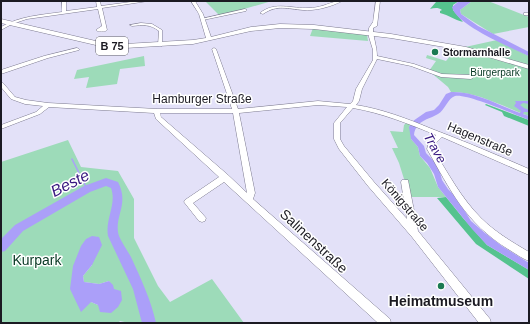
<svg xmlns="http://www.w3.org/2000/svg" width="530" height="324" viewBox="0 0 530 324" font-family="Arial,sans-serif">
	<rect width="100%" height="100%" fill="#e3e1f8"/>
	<!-- green -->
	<g fill="#9ddbb9" fill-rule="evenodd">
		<path d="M208,1H272L220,16L206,2Z"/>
		<path d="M472,1H488L529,17V27L493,34L461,14L460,10Z"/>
		<path d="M313,28L367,34L368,41L310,36Z"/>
		<path d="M497,40L529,56V116C506,108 476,91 451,92L448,87L429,71L436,61L426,58L427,55L446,61L456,49Z"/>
		<path d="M144,56L145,66L120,69L117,84L86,88L89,77L74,79L77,70Z"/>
		<path d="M407,122L411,123V139L418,147L420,156L430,168L438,187L446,197H410L408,183L404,179L399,163L392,148H398L390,131L403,132L404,125Z"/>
		<path d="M68,140L81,167L118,171L134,199V238L158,286L170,302L212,279L244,323H129L120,321L118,323H1V162ZM92,265L83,276L84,282L99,284L109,281L113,289L98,305L91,302L73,266Z"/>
	</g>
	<!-- forest -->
	<g fill="#55c38e">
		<path d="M459,1L453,5V10L463,22C454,20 449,15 440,13V11L442,10C438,7 434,8 430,9L436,2Z"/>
		<path d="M486,104L529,120V126L504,116L502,112L485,105Z"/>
		<path d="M446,197L463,218L487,245L529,270V279L476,244L437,198Z"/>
	</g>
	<!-- water -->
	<g fill="#ab9ff9">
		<path d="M459,1H472L460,10L461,14L478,26L529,52V56C512,48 456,25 452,7Z"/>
		<path d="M451,92C475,91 498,105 520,113L521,111L514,106L516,103L515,101H529V104L523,103L520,105L524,108L529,110V112H524L523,114L529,116V120C516,115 466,93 455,96C448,98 445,110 438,114C428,120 416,120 414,135L424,146L426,153L435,162L440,172L442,180L448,189L457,198L471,221L485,233L502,246L529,263V270L487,245L472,229L438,187L434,174L427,163L420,156L418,147L411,139L409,127L413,121L426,112L434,110L439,105L446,94Z"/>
		<path d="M92,236L99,237L102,245L92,265L83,276L84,282L99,284L109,281L113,285L114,289L121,291L122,300L118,307L111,313L100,312L98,305L91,302L81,312L70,289L73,266L81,246L86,239Z"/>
	</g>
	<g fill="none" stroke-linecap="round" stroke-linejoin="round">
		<!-- stream -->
		<path stroke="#ab9ff9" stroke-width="1.5" d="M72,159L87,189"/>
		<!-- river -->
		<path fill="#ab9ff9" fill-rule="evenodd" d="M106,178L118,182C130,205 113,217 119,236C122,243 127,250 131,257C141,279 151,300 156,323H142L133,289L108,236C105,219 117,204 111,188L106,186L90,192L23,231L5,251L1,252V239L15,225L84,186Z"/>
		<!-- minor casing -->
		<g stroke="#7d7b90" stroke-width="1">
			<g id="minor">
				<path d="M62,1H66V11L97,7L96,1H100L101,6L138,1H148L102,8L107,30C105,32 98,32 96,30L102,26L98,9L27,19L12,24L1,30V27C20,16 41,15 62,12Z"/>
				<path d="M337,1H342C331,7 315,11 303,10C287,9 278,4 263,14L260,13C275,1 292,9 309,8C319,8 327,4 337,1Z"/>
				<path d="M376,1H380L377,26L373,28C373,38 377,46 377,56L414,64L442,74L471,75L474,77L471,79L441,77L411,66L377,59L362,89L359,101L356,105C382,109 408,119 432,129C464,141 497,155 529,169V175L442,137L434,145L433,149C448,173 461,198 481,218C495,232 512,242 529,252V261C521,258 515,253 508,249C465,222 451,191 427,149L429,142L436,135C409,124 382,113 353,108L340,123V139L344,146L374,182L407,219L401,182L402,180H408L418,231L490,319L491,323H479L412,237L368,186L339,149L334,139V123L347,107L318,105L239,113L255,193L253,199L390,319L391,323H378L224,182L193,203L206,218L205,221L202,222L199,221L184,202L185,200L219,177L156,119L154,113L49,107L40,114L1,129V125L36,112L43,106L25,104L11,99L1,87V82L3,83L15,97L26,100L48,103L157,109H232L212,49L214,48L216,49L238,109L318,101L350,104L353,101L356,89L373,60V50L369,37V28L373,22ZM160,113H233L247,193L228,175L161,117Z"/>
				<path d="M245,9L247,10L246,11L203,20L201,19Z"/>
				<path d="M525,13H529V15H524V13Z"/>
				<path d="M141,23L152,24L162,30V46L158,45L159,31C150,24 143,25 132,26L130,25Z"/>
				<path d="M77,48L79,49V50L48,58L1,74V70L44,56Z"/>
			</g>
		</g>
		<!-- major casing -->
		<g stroke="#7d7b90" stroke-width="1">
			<path id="major" d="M191,1H195L203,14L211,37L251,27L280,24L314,25L391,34L466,47L529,65V69L468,51L391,38L314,29L280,28L251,31L193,44L125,48L100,46L1,23V19L100,42L125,44L193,40L206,38L199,14Z"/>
		</g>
		<!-- minor -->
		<use href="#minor" fill="#fff" fill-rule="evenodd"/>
		<!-- major -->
		<use href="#major" fill="#fff" fill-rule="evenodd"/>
	</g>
	<!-- markers -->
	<g fill="#1a7a52" stroke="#fff" stroke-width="1.5">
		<circle cx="435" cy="52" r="4"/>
		<circle cx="441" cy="286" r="4"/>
	</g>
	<g text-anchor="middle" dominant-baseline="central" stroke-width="3" stroke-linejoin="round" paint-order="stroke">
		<!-- far-poi labels -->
		<g font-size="10" font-weight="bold" fill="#1b1a22" stroke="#fff" text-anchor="start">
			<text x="443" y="52">Stormarnhalle</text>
		</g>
		<!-- far-park labels -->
		<g font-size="10" fill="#073823" stroke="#fff">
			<text x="495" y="72">Bürgerpark</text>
		</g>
		<!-- shield labels -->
		<rect fill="#fff" stroke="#5f5f64" stroke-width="1" x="96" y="37" width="32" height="18" rx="3"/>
		<g font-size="11" font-weight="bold" fill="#1b1a22">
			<text x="112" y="46">B 75</text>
		</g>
		<!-- street labels -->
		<g font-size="12" fill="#1b1a22" stroke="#fff">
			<text x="202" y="99">Hamburger Straße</text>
			<text transform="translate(480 139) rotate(23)">Hagenstraße</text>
			<text transform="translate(405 205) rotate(49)">Königstraße</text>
		</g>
		<!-- water labels -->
		<g font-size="13" font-style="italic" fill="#391980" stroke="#fff">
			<text transform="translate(435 148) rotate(61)">Trave</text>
		</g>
		<!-- near-street labels -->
		<g font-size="14" fill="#1b1a22" stroke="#fff">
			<text transform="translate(314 241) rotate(43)">Salinenstraße</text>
		</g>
		<!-- near-park labels -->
		<g font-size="14" fill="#073823" stroke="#fff">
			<text x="37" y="260">Kurpark</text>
		</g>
		<!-- near-poi labels -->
		<g font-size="14" font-weight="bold" fill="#1b1a22" stroke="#fff">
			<text x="441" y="301">Heimatmuseum</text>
		</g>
		<!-- near-water labels -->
		<g font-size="16" font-style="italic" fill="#391980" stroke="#fff">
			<text transform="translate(70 183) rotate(-27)">Beste</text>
		</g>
	</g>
	<!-- border -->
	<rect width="530" height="324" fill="none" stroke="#1b1a22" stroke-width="4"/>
</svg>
